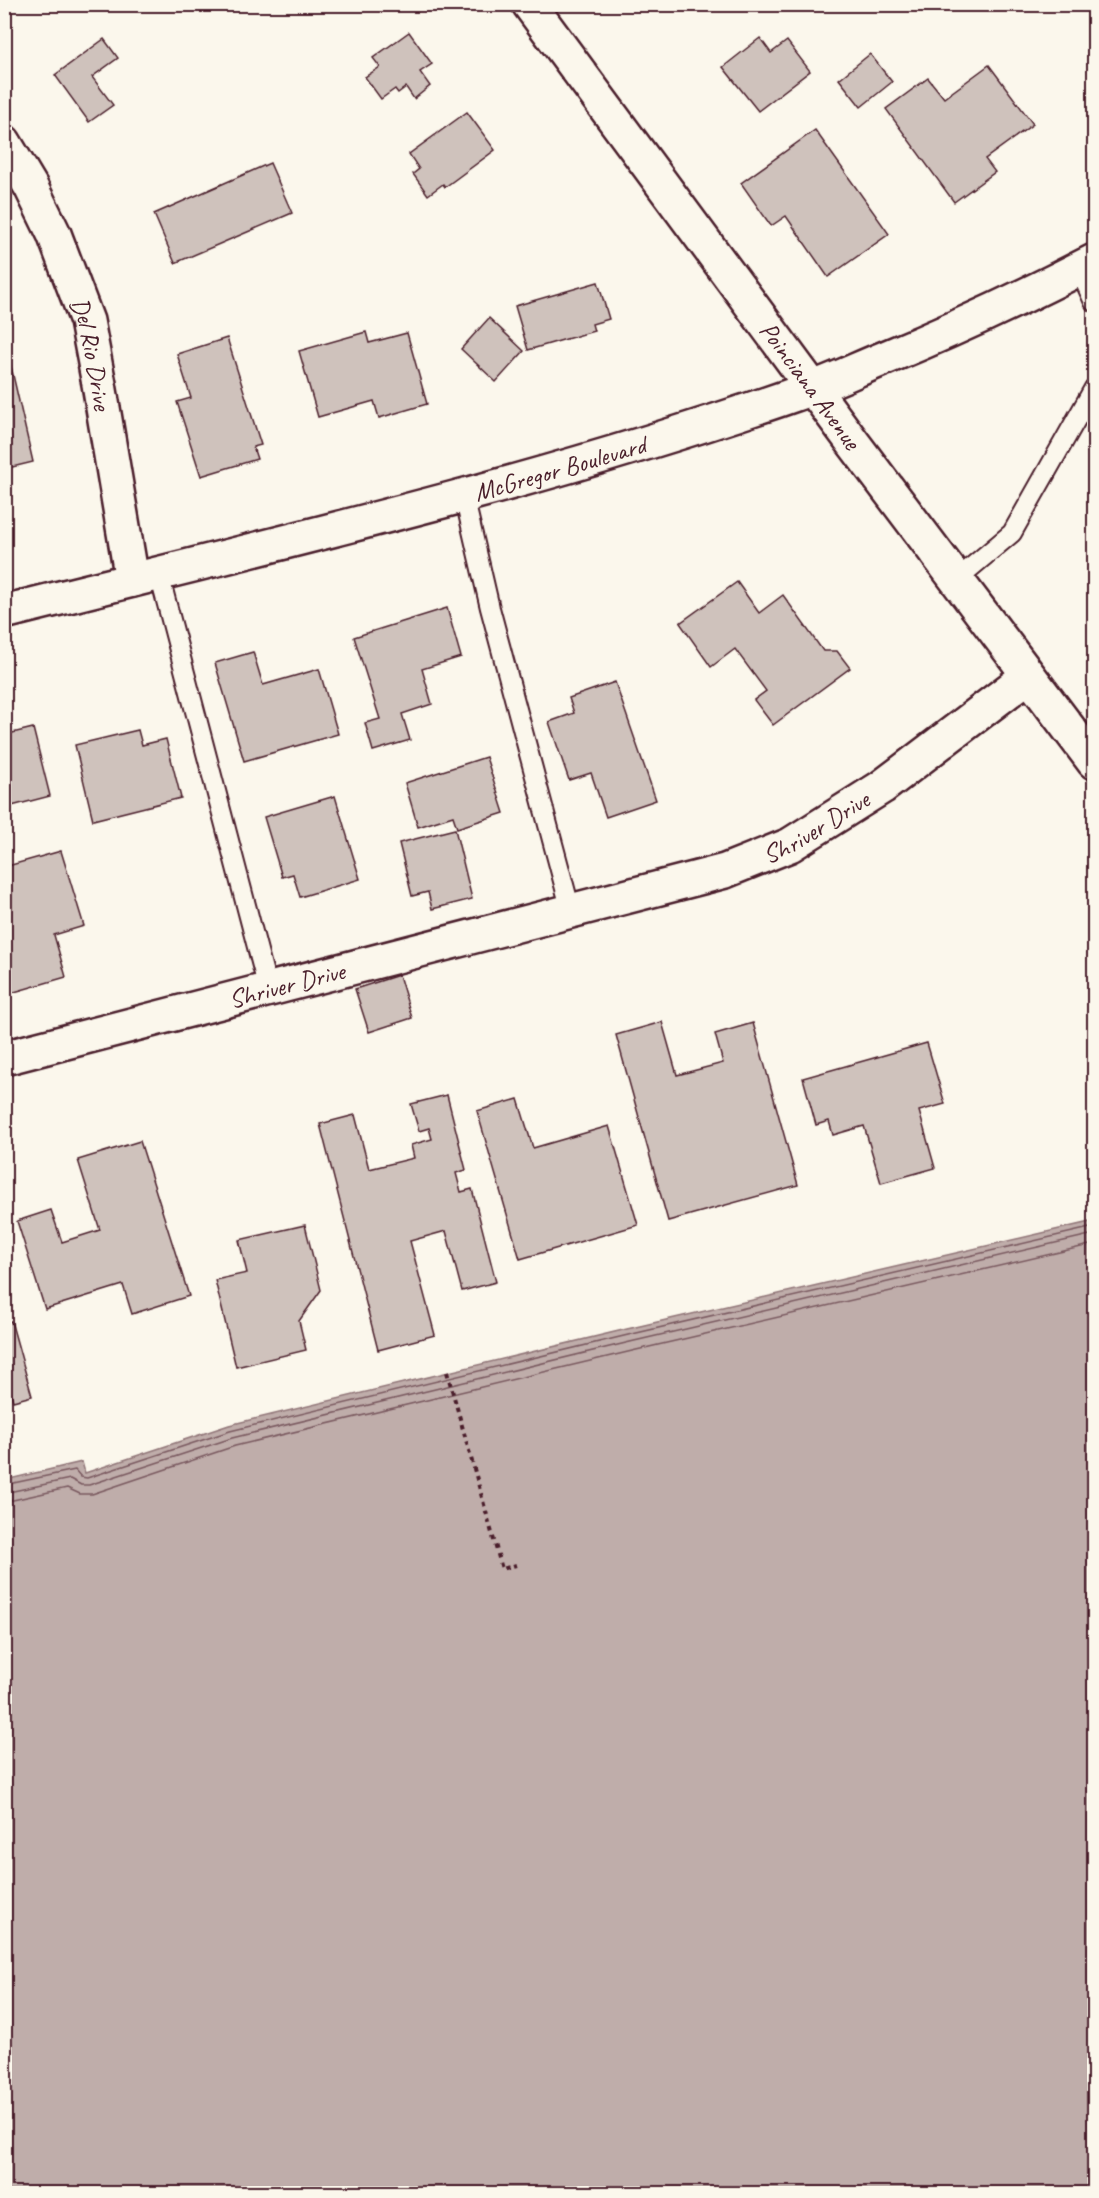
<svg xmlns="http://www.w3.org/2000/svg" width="1099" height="2198" viewBox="0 0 1099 2198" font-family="Caveat,sans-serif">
	<rect width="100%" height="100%" fill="#fbf7ec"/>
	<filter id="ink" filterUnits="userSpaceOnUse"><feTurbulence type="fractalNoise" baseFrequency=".0167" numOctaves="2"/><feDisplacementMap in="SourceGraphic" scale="12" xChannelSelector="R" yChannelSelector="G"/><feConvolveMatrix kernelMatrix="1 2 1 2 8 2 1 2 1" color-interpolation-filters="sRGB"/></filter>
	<g filter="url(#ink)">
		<!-- water -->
		<path fill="#bfadaa" stroke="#907477" stroke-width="1.5" d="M1094,1221V2193H5V1480L82,1462L85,1473L229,1425L627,1329Z"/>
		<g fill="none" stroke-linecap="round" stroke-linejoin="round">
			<!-- shore -->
			<g stroke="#79585e" stroke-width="1.5">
				<path d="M4,1485L75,1470L81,1477L87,1478L230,1431L628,1335L1094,1227"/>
				<path d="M4,1493L70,1479L81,1485H89L232,1438L630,1342L1094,1234"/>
				<path d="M4,1502L67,1488L80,1494H92L235,1446L632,1351L1094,1244"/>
			</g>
		</g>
		<!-- building -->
		<g fill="#cfc2bc" stroke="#4a1f2b" stroke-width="1.5">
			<path d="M1084,4H1094V19Z"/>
			<path d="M409,32L432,64L420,72L430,86L414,99L406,87L398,93L395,89L381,99L365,77L380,67L373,58Z"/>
			<path d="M760,38L771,53L787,41L810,71L758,111L723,67Z"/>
			<path d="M104,39L118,58L92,77L113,105L89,122L55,75Z"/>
			<path d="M870,54L892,82L861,107L839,79Z"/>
			<path d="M989,65L1033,124L985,159L995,172L954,202L886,109L928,78L944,98Z"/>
			<path d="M467,112L495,150L445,187L443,184L428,195L413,174L419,169L409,154Z"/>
			<path d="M815,130L889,234L828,277L786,216L771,226L741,183Z"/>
			<path d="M270,163L292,213L175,263L154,214Z"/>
			<path d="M598,282L609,319L592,324L594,331L528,350L515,306Z"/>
			<path d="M489,318L524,351L496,382L461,349Z"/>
			<path d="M366,332L369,343L407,333L427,404L379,418L374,401L318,417L299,351Z"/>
			<path d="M227,338L261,445L253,447L257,459L201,476L177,402L191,398L177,354Z"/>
			<path d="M10,362L33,462L4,469V363Z"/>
			<path d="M737,582L759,613L783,595L823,651H837L850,668L773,725L754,700L766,691L735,649L711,667L680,623Z"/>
			<path d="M447,608L461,657L422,669L432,704L402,714L410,740L373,751L365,723L380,719L354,637Z"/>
			<path d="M253,652L263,685L319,669L338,734L244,761L215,663Z"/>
			<path d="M615,682L656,800L606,817L591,773L569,780L549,722L574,713L569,698Z"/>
			<path d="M33,728L50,796L4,808V735Z"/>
			<path d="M138,730L142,745L166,739L181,798L93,820L75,745Z"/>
			<path d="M486,757L504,813L457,828L453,816L418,827L405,783Z"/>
			<path d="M335,796L360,879L300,897L293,874L282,877L264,817Z"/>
			<path d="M455,829L472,899L432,909L428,892L412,896L399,843Z"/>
			<path d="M61,851L84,926L54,935L66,977L4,995V867Z"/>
			<path d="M399,975L412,1018L369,1032L355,989Z"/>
			<path d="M662,1022L677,1075L723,1063L715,1034L753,1023L798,1185L668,1221L616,1035Z"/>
			<path d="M927,1043L945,1104L919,1111L935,1168L881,1183L864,1126L833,1135L829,1121L816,1125L803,1078Z"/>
			<path d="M447,1095L466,1170L456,1173L461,1192L472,1189L496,1282L462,1291L446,1231L410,1241L435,1335L378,1350L320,1124L355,1115L369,1169L414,1158L411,1145L432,1139L429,1128L419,1131L411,1104Z"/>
			<path d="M518,1099L533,1148L609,1126L638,1225L520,1259L477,1111Z"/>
			<path d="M140,1141L189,1296L132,1314L123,1285L45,1309L17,1221L51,1210L62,1242L100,1230L78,1160Z"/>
			<path d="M305,1225L321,1290L299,1321L306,1350L236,1367L215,1280L247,1273L239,1240Z"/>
			<path d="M11,1321L32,1396L13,1401L10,1390L4,1391V1323Z"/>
		</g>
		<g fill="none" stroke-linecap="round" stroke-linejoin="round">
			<!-- service casing -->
			<g stroke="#4a1f2b" stroke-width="22">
				<g id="service">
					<path d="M1079,269L1094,302"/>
					<path d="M464,496L490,608L571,911"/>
					<path d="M159,574L268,989"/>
					<path d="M956,580L1012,533L1094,388"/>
				</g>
			</g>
			<!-- minor casing -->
			<g stroke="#4a1f2b" stroke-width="38">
				<g id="minor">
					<path id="s1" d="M529,4L854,444L1094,762"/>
					<path id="s2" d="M4,142L31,187L54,234L87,321L99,384L132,580"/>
					<path id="s3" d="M4,1058L725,871L790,845L882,787L1028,676"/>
				</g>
			</g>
			<!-- secondary casing -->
			<g stroke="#4a1f2b" stroke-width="38">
				<g id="secondary">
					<path id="s4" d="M4,612C275,544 547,482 810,389C836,380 860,368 885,358C956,329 1026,296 1094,261"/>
				</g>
			</g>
			<!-- path -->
			<path stroke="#4a1f2b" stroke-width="4" stroke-dasharray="4.5 4.5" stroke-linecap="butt" d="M447,1372L502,1569L516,1565"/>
			<!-- service -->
			<use href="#service" stroke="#fbf7ec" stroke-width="18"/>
			<!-- minor -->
			<use href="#minor" stroke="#fbf7ec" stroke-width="33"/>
			<!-- secondary -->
			<use href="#secondary" stroke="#fbf7ec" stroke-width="33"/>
		</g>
	</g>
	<g text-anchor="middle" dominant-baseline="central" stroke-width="5" stroke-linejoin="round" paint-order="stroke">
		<!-- street labels -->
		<g font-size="26" fill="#4a1f2b" stroke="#fbf7ec">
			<text stroke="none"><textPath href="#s2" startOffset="231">Del Rio Drive</textPath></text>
			<text stroke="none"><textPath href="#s1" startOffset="474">Poinciana Avenue</textPath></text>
			<text stroke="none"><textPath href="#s4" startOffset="574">McGregor Boulevard</textPath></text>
			<text stroke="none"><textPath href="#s3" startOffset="846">Shriver Drive</textPath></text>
			<text stroke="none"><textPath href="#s3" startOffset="292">Shriver Drive</textPath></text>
		</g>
	</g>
	<!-- margin -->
	<rect width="1099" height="2198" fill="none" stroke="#fbf7ec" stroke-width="24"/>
	<rect x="12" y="12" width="1075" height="2174" fill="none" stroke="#4a1f2b" stroke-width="2" filter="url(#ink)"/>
</svg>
